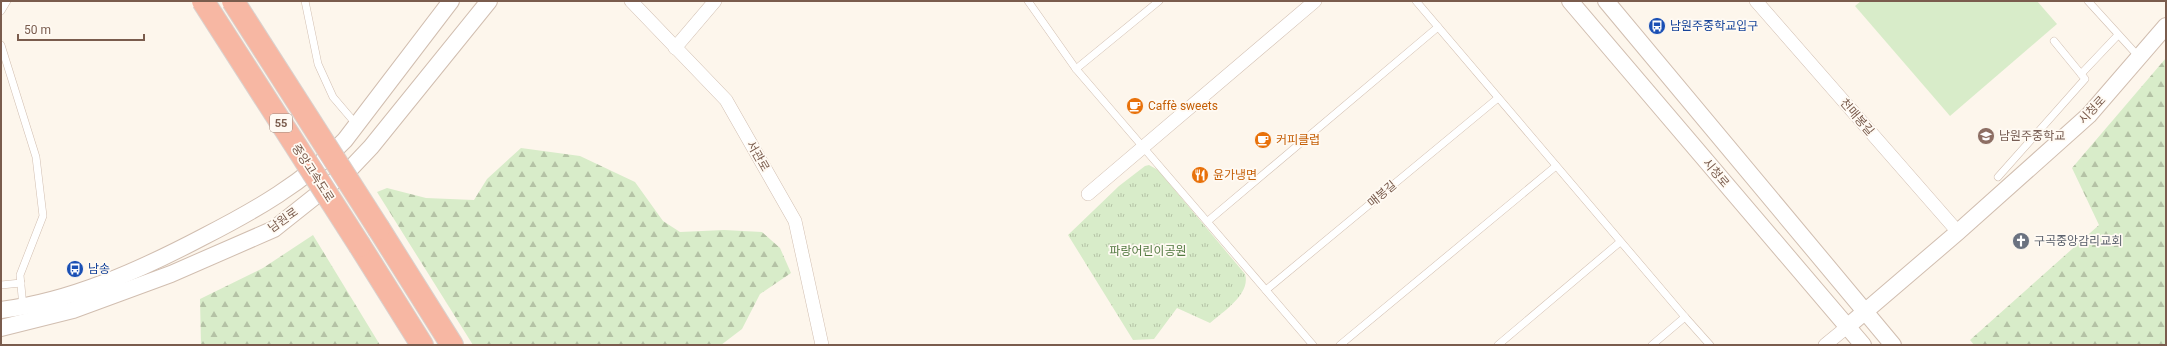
<svg xmlns="http://www.w3.org/2000/svg" width="2167" height="346" viewBox="0 0 2167 346" font-family="Roboto,'Noto Sans KR',sans-serif">
	<defs>
		<pattern id="forest-firs" width="22" height="20" patternUnits="userSpaceOnUse"><rect width="22" height="20" fill="#d8ecc9"/><path d="M5 1l3.5 6h-7zM16 11l3.5 6h-7z" fill="#b4c2a5"/></pattern>
		<pattern id="park-tufts" width="24" height="20" patternUnits="userSpaceOnUse"><rect width="24" height="20" fill="#d8ecc9"/><path d="M3 7l-1-3M5 7V3M7 7l1-3M15 17l-1-3M17 17v-4M19 17l1-3" fill="none" stroke="#b4c2a5"/></pattern>
	</defs>
	<rect width="100%" height="100%" fill="#fdf6ec"/>
	<!-- green -->
	<path fill="#d8ecc9" d="M1861,1H2037L2057,24L1950,116L1855,6Z"/>
	<!-- forest -->
	<g fill="url(#forest-firs)">
		<path d="M2166,58V345H1974L1970,340L2099,225L2072,168Z"/>
		<path d="M521,148L580,156L635,182L663,221L680,232L724,230L762,232L780,248L791,273L760,294L742,329L721,345H473L377,192L387,188L426,198L474,200L487,179Z"/>
		<path d="M313,235L380,345H201L200,299L263,268Z"/>
	</g>
	<!-- park -->
	<path fill="url(#park-tufts)" d="M1149,165L1158,170L1245,274C1251,294 1224,311 1210,323L1177,308L1154,339L1133,340L1068,235L1119,186L1145,166Z"/>
	<g fill="none" stroke-linecap="round" stroke-linejoin="round">
		<!-- service casing -->
		<g stroke="#d1beb0" stroke-width="8">
			<g id="service">
				<path d="M305,1L318,64L333,97L356,124"/>
				<path d="M1028,1L1076,69L1313,345"/>
				<path d="M1416,1L1685,317L1652,345"/>
				<path d="M2088,1L2139,57"/>
				<path d="M1,11L7,1"/>
				<path d="M2054,41L2081,74L2118,35"/>
				<path d="M1,45L36,157L43,216L20,275L23,307"/>
				<path d="M1076,69L1159,1"/>
				<path d="M1998,177L2085,79L2081,74"/>
				<path d="M1208,221L1438,27"/>
				<path d="M1,285L21,283"/>
				<path d="M1266,290L1498,98"/>
				<path d="M1685,317L1710,345"/>
				<path d="M1340,345L1556,166"/>
				<path d="M1498,345L1620,242"/>
			</g>
		</g>
		<!-- minor casing -->
		<g stroke="#d1beb0" stroke-width="14">
			<g id="minor">
				<path d="M631,1L726,100L795,221L822,345"/>
				<path d="M1756,1L1958,232"/>
				<path d="M675,48L715,1"/>
				<path d="M1088,194L1315,1"/>
				<path d="M1825,345L1847,327"/>
			</g>
		</g>
		<!-- tertiary casing -->
		<g stroke="#d1beb0" stroke-width="18">
			<g id="tertiary">
				<path d="M1570,1L1863,345"/>
				<path d="M1606,1L1893,345"/>
				<path d="M1,310C72,301 140,270 203,237C254,211 305,182 345,140L451,1"/>
				<path d="M1847,327L1958,232L2089,115L2166,26"/>
				<path d="M1,328L73,310L171,274L274,229L352,167L371,147L489,1"/>
			</g>
		</g>
		<!-- motorway casing -->
		<g stroke="#dad1cd" stroke-width="24">
			<g id="motorway">
				<path d="M379,229L452,345"/>
				<path d="M360,246L422,345"/>
			</g>
		</g>
		<!-- service -->
		<use href="#service" stroke="#fff" stroke-width="7"/>
		<!-- minor -->
		<use href="#minor" stroke="#fff" stroke-width="13"/>
		<!-- tertiary -->
		<use href="#tertiary" stroke="#fff" stroke-width="16"/>
		<!-- motorway -->
		<use href="#motorway" stroke="#f7b7a3" stroke-width="22"/>
		<!-- motorway-bridge casing -->
		<g stroke="#dad1cd" stroke-width="24" stroke-linecap="butt">
			<g id="motorway-bridge">
				<path d="M203,1L360,246"/>
				<path d="M233,1L379,229"/>
			</g>
		</g>
		<!-- motorway-bridge -->
		<use href="#motorway-bridge" stroke="#f7b7a3" stroke-width="22"/>
	</g>
	<!-- icons -->
	<defs>
		<g id="bus-disc" transform="scale(0.9)"><circle r="9.5" fill="#1a4fb4" stroke="#fffaf3"/><path d="M-5-6H5V4H4V6H2V4H-2V6H-4V4H-5ZM-3.5-4V0h7V-4ZM-3.5 1.2v1.5H-2V1.2ZM2 1.2v1.5H3.5V1.2Z" fill="#fff"/></g>
		<g id="cafe-disc" transform="scale(0.9)"><circle r="9.5" fill="#e8710a" stroke="#fffaf3"/><path d="M-5.5-4.5H6V0H3Q3 3.5 0 3.5H-2.5Q-5.5 3.5-5.5 0ZM3-3.2v2h1.7v-2ZM-6 4.5H4V6H-6Z" fill="#fff"/></g>
		<g id="school-disc" transform="scale(0.9)"><circle r="9.5" fill="#8d6e63" stroke="#fffaf3"/><path d="M0-5L7-2L0 1L-7-2ZM-4 1L0 2.5L4 1V4Q0 6-4 4Z" fill="#fff"/></g>
		<g id="restaurant-disc" transform="scale(0.9)"><circle r="9.5" fill="#e8710a" stroke="#fffaf3"/><path d="M-5-6h1v4h1v-4h1v4h1v-4h1v5L-1.5 .5V6h-2V.5L-5-1ZM5-6V6H3V1.5H1.5Q1.5-4 5-6Z" fill="#fff"/></g>
		<g id="church-disc" transform="scale(0.9)"><circle r="9.5" fill="#6b7280" stroke="#fffaf3"/><path d="M-1.2-6h2.4v3.5h3.3v2.4h-3.3V6h-2.4V-.1h-3.3v-2.4h3.3Z" fill="#fff"/></g>
	</defs>
	<g fill-rule="evenodd">
		<use href="#bus-disc" x="1657" y="26"/>
		<use href="#cafe-disc" x="1135" y="106"/>
		<use href="#school-disc" x="1986" y="136"/>
		<use href="#cafe-disc" x="1263" y="140"/>
		<use href="#restaurant-disc" x="1200" y="175"/>
		<use href="#church-disc" x="2021" y="241"/>
		<use href="#bus-disc" x="75" y="269"/>
	</g>
	<g text-anchor="middle" dominant-baseline="central" stroke-width="3.5" stroke-linejoin="round" paint-order="stroke">
		<!-- shield labels -->
		<rect fill="#fffaf3" stroke="#a28b7f" stroke-width="1" x="270" y="114" width="22" height="18" rx="3"/>
		<g font-size="11" font-weight="bold" fill="#7a5c4d">
			<text x="281" y="123">55</text>
		</g>
		<!-- transit labels -->
		<g font-size="12" fill="#164399" stroke="#fffaf3" text-anchor="start">
			<text x="1670" y="26">남원주중학교입구</text>
			<text x="88" y="269">남송</text>
		</g>
		<!-- food labels -->
		<g font-size="12" fill="#c56008" stroke="#fffaf3" text-anchor="start">
			<text x="1148" y="106">Caffè sweets</text>
			<text x="1276" y="140">커피클럽</text>
			<text x="1213" y="175">윤가냉면</text>
		</g>
		<!-- street labels -->
		<g font-size="12" fill="#7a5c4d" stroke="#fffaf3">
			<text transform="translate(2092 110) rotate(-47)">시청로</text>
			<text transform="translate(1857 117) rotate(49)">천매봉길</text>
			<text transform="translate(758 156) rotate(60)">서관로</text>
			<text transform="translate(313 173) rotate(57)">중앙고속도로</text>
			<text transform="translate(1716 173) rotate(50)">시청로</text>
			<text transform="translate(1382 194) rotate(-40)">매봉길</text>
			<text transform="translate(283 220) rotate(-35)">남원로</text>
		</g>
		<!-- education labels -->
		<g font-size="12" fill="#785e54" stroke="#fffaf3" text-anchor="start">
			<text x="1999" y="136">남원주중학교</text>
		</g>
		<!-- worship labels -->
		<g font-size="12" fill="#5b616d" stroke="#fffaf3" text-anchor="start">
			<text x="2034" y="241">구곡중앙감리교회</text>
		</g>
		<!-- park labels -->
		<g font-size="12" fill="#537a41" stroke="#fffaf3">
			<text x="1148" y="251">파랑어린이공원</text>
		</g>
	</g>
	<!-- border -->
	<rect width="2167" height="346" fill="none" stroke="#7a5c4d" stroke-width="4"/>
	<!-- scale -->
	<path d="M18 34v6h126v-6" fill="none" stroke="#7a5c4d" stroke-width="2"/>
	<text x="24" y="34" font-size="12" fill="#7a5c4d" stroke="#fffaf3" stroke-width="3" paint-order="stroke">50 m</text>
</svg>
